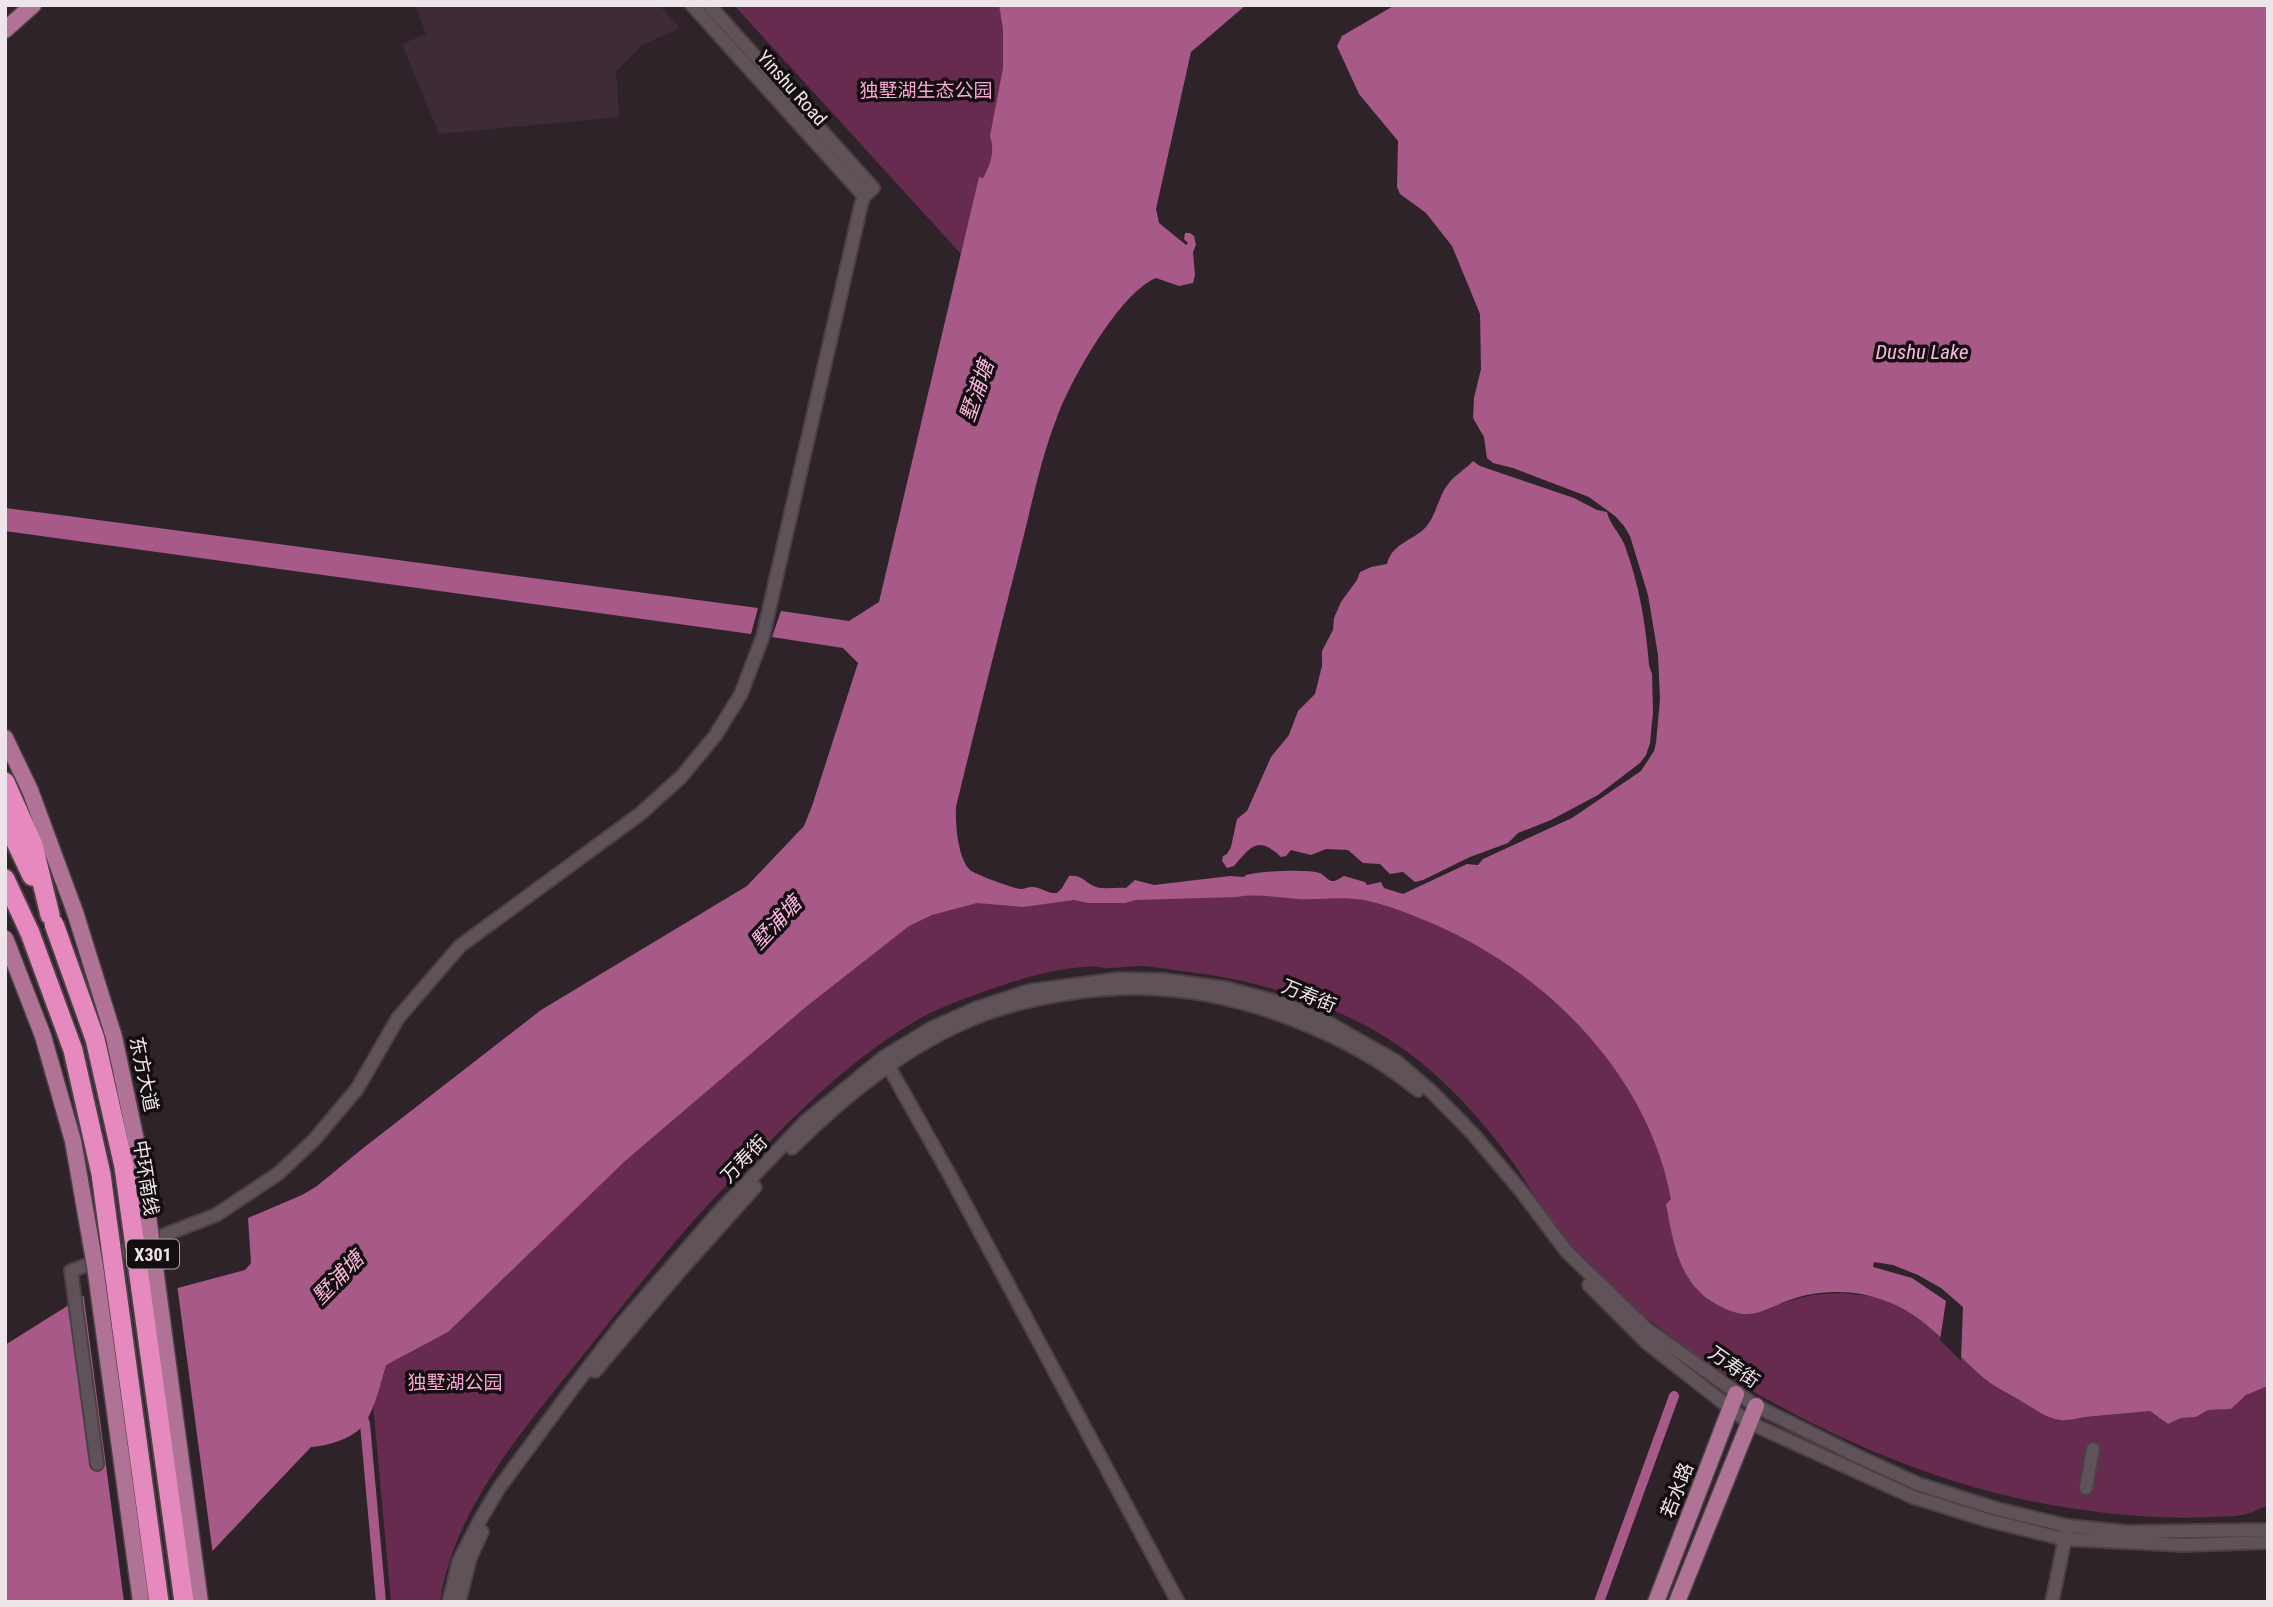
<svg xmlns="http://www.w3.org/2000/svg" width="2273" height="1607" viewBox="0 0 2273 1607" font-family="'Roboto Condensed','Noto Sans SC',sans-serif">
	<rect width="100%" height="100%" fill="#2f232a"/>
	<!-- built -->
	<path fill="#3d2b35" d="M415,5H659L680,28L642,45L616,71L619,117L439,134L402,44L426,34Z"/>
	<!-- green -->
	<g fill="#682b50">
		<path d="M734,5H1021L1020,73L978,221L961,254Z"/>
		<path d="M940,889L1027,900L1243,892L1369,898L1466,933L1563,1001L1610,1054L1782,1303L1812,1295L1841,1293L1871,1296L1891,1303L1908,1312L1937,1332L1987,1381L2038,1411L2060,1420L2150,1411L2168,1424L2181,1418L2196,1417L2208,1410L2231,1409L2246,1395L2268,1386V1506C2260,1508 2254,1512 2246,1514C2236,1517 2223,1516 2212,1517C2146,1520 2080,1512 2016,1498C1869,1465 1688,1372 1585,1260C1572,1246 1558,1231 1547,1215C1534,1196 1523,1176 1509,1157C1484,1123 1455,1091 1423,1064C1364,1015 1285,987 1211,975C1188,972 1165,968 1142,966C1130,966 1119,968 1107,968C1095,967 1097,966 1084,967C1053,969 1023,978 994,988C969,997 942,1006 919,1019C842,1063 780,1131 718,1194C673,1241 632,1294 591,1345C532,1420 454,1504 440,1602H391L373,1404L363,1374Z"/>
	</g>
	<!-- water -->
	<g fill="#a75988">
		<path d="M999,5H1246L1191,52L1156,209L1159,223L1186,245L1188,243L1184,239L1185,233H1190L1194,236L1196,245L1193,252L1195,275L1193,283L1179,286L1156,278C1119,293 1069,383 1056,420C1039,464 1030,513 1018,559C997,642 976,724 956,807C955,823 958,859 970,870C974,874 1015,889 1021,889C1024,889 1028,887 1031,887C1040,886 1047,894 1057,893L1062,888L1069,876C1082,874 1085,883 1096,887C1106,890 1116,887 1126,888L1135,880L1154,885L1230,876L1244,877L1246,875C1259,871 1306,869 1320,873C1325,875 1328,882 1334,881C1336,881 1342,877 1344,876L1365,882L1367,885L1381,882L1384,888L1403,894L1467,864L1478,865L1483,859L1572,818L1641,771L1654,751L1656,743L1660,699L1658,655L1648,595L1630,536L1624,526L1615,516L1589,497L1513,468L1493,463L1487,458L1484,437L1473,418L1474,398L1481,369L1480,314L1452,246L1426,213L1400,194L1397,187L1398,141L1359,94L1337,46L1342,36L1395,5H2268V1386L2246,1395L2231,1409L2208,1410L2196,1417L2181,1418L2168,1424L2150,1411C2129,1413 2107,1415 2086,1417C2078,1418 2068,1421 2060,1420C2046,1418 2033,1408 2021,1401C2010,1394 1996,1388 1985,1379C1946,1346 1924,1310 1870,1296C1848,1290 1818,1291 1796,1298C1762,1308 1753,1325 1716,1304C1679,1284 1673,1242 1666,1204L1671,1199C1648,1072 1541,967 1424,920C1405,912 1384,904 1364,900C1342,896 1322,900 1300,899C1279,898 1258,893 1237,897L1136,900L1125,903H1088L1074,900L1023,907L977,903L932,915L909,926L807,1006L625,1161L448,1332L386,1365C381,1382 375,1408 365,1423C355,1438 328,1446 311,1447L164,1602H5V1345L104,1283L108,1339L151,1334L159,1293L245,1270L251,1263L248,1218L302,1195L317,1186L362,1149L541,1010L747,886L804,826L812,806L858,663L843,648L772,637L781,611L849,621L879,602L979,177L983,178C991,164 995,151 990,136L1003,68V29Z"/>
		<path d="M1473,461L1480,466L1574,498L1597,510L1607,512C1610,525 1620,533 1625,546C1639,584 1646,625 1649,665L1652,674L1653,712L1650,743L1646,755L1640,763L1598,795L1551,820L1518,833L1508,843L1470,857L1423,880L1415,882L1403,872L1390,874L1380,864L1363,863L1348,850L1326,849L1311,855L1291,850L1286,856L1281,857C1257,834 1250,848 1234,866L1227,868L1222,861L1223,856L1227,854L1231,847L1237,819L1247,811L1271,757L1289,735L1298,711L1315,694L1322,666V651L1333,630L1334,618L1341,602L1357,580L1360,572L1371,567L1387,564C1392,543 1413,541 1426,527C1437,514 1438,496 1449,483C1455,475 1466,469 1473,461Z"/>
		<path d="M5,508L68,516L758,608L751,634L5,531Z"/>
	</g>
	<!-- pier -->
	<g fill="#2f232a">
		<path d="M1874,1262L1893,1265L1918,1275L1941,1288L1963,1307L1961,1361L1940,1340L1946,1301L1912,1278L1873,1267Z"/>
		<path d="M104,1279L107,1282L111,1335L148,1331L158,1290L177,1284L213,1555L169,1602H124L83,1291Z"/>
	</g>
	<g fill="none" stroke-linecap="round" stroke-linejoin="round">
		<!-- canal -->
		<g stroke="#a75988" stroke-width="10">
			<path d="M360,1410L365,1424L381,1602"/>
			<path d="M1599,1602L1674,1396"/>
		</g>
		<!-- minor casing -->
		<g stroke="#4b4046" stroke-width="16">
			<g id="minor">
				<path d="M692,5L864,196"/>
				<path d="M885,1060L948,1172L1178,1602"/>
				<path d="M792,1148C847,1093 913,1040 987,1013C1039,995 1105,985 1160,989C1247,994 1351,1035 1418,1090"/>
				<path d="M1589,1285L1647,1343L1748,1422L1913,1497L1987,1520L2064,1539L2183,1545L2268,1542"/>
				<path d="M595,1371L678,1273L755,1187"/>
				<path d="M97,1464L71,1271L216,1215L279,1173L314,1140L357,1089L398,1018L460,946L640,814L681,777L715,736L741,694L763,636L861,205L864,196L873,188L709,5"/>
				<path d="M2086,1488L2093,1449"/>
				<path d="M449,1602L459,1561L480,1520L499,1488L572,1389L622,1324L717,1214L805,1122L884,1057L932,1028L977,1008L1029,991L1119,979L1164,980L1225,988L1282,1003L1325,1021L1397,1062L1432,1092L1473,1134L1521,1191L1567,1252L1648,1330L1756,1406L1855,1455L1918,1484L1997,1509L2068,1526L2128,1532L2268,1530"/>
				<path d="M459,1602L470,1558L482,1532"/>
				<path d="M2052,1602L2066,1533"/>
			</g>
		</g>
		<!-- major casing -->
		<g stroke="#4b4046" stroke-width="19">
			<g id="major">
				<path d="M5,30L33,5"/>
				<path d="M5,738L30,790L75,912"/>
				<path d="M1656,1602L1736,1394"/>
				<path d="M1677,1602L1756,1406"/>
			</g>
		</g>
		<!-- highway casing -->
		<g stroke="#4b4046" stroke-width="23">
			<g id="highway">
				<path d="M5,782L33,845L50,915"/>
				<path d="M5,819L32,876"/>
				<path d="M5,879L30,933"/>
			</g>
		</g>
		<!-- minor -->
		<use href="#minor" stroke="#605259" stroke-width="12"/>
		<!-- major -->
		<use href="#major" stroke="#b07396" stroke-width="16"/>
		<!-- highway -->
		<use href="#highway" stroke="#e689bf" stroke-width="19"/>
		<!-- major-bridge casing -->
		<g stroke="#4b4046" stroke-width="19" stroke-linecap="butt">
			<g id="major-bridge">
				<path d="M75,912L114,1037L141,1164L200,1602"/>
				<path d="M5,938L43,1036L73,1141L95,1266L141,1602"/>
			</g>
		</g>
		<!-- highway-bridge casing -->
		<g stroke="#4b4046" stroke-width="23" stroke-linecap="butt">
			<g id="highway-bridge">
				<path d="M54,924L95,1039L124,1167L184,1602"/>
				<path d="M30,933L73,1050L101,1174L159,1602"/>
			</g>
		</g>
		<!-- major-bridge -->
		<use href="#major-bridge" stroke="#b07396" stroke-width="16"/>
		<!-- highway-bridge -->
		<use href="#highway-bridge" stroke="#e689bf" stroke-width="19"/>
	</g>
	<g text-anchor="middle" dominant-baseline="central" stroke-width="7" stroke-linejoin="round" paint-order="stroke">
		<!-- shield labels -->
		<rect fill="#140e11" stroke="#ada4a9" stroke-width="2" x="127" y="1239.5" width="52" height="29" rx="5"/>
		<g font-size="18" font-weight="bold" fill="#eee5ea">
			<text x="153" y="1254">X301</text>
		</g>
		<!-- street labels -->
		<g font-size="19" fill="#eee5ea" stroke="#140e11">
			<text transform="translate(792 88) rotate(48)">Yinshu Road</text>
			<text transform="translate(1309 996) rotate(22)">万寿街</text>
			<text transform="translate(144 1074) rotate(78)">东方大道</text>
			<text transform="translate(744 1159) rotate(-46)">万寿街</text>
			<text transform="translate(146 1178) rotate(81)">中环南线</text>
			<text transform="translate(1734 1367) rotate(35)">万寿街</text>
			<text transform="translate(1677 1490) rotate(-69)">若水路</text>
		</g>
		<!-- park labels -->
		<g font-size="19" fill="#fca6d7" stroke="#140e11">
			<text x="926" y="90">独墅湖生态公园</text>
			<text x="455" y="1382">独墅湖公园</text>
		</g>
		<!-- water labels -->
		<g font-size="21" font-style="italic" fill="#fab8dd" stroke="#140e11">
			<text x="1922" y="352">Dushu Lake</text>
			<text transform="translate(977 391) rotate(-71)">墅浦塘</text>
			<text transform="translate(776 923) rotate(-47)">墅浦塘</text>
			<text transform="translate(338 1278) rotate(-46)">墅浦塘</text>
		</g>
	</g>
	<!-- border -->
	<rect width="2273" height="1607" fill="none" stroke="#eee5ea" stroke-width="14"/>
</svg>
